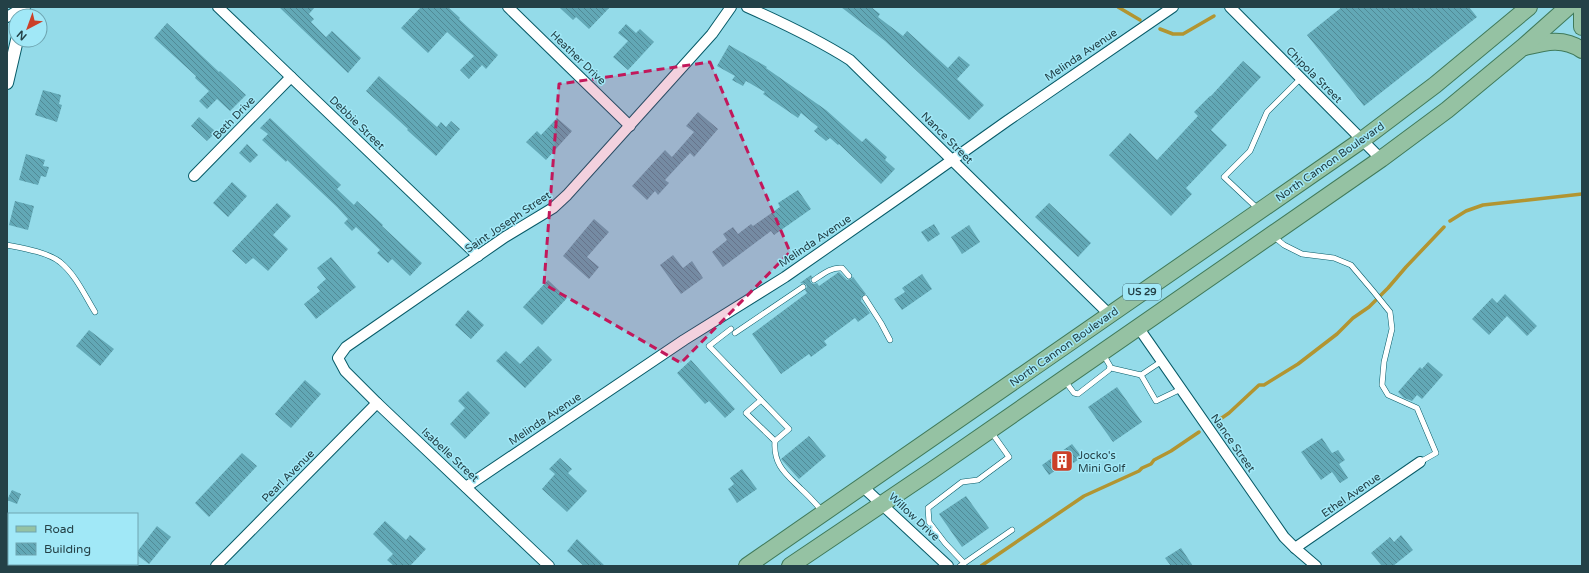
<svg xmlns="http://www.w3.org/2000/svg" width="1589" height="573" viewBox="0 0 1589 573" font-family="'Varela Round',sans-serif">
	<defs>
		<pattern id="building-back-hatch" width="6" height="6" patternUnits="userSpaceOnUse"><rect width="6" height="6" fill="#62a8b6"/><path d="M-1 5l2 2M0 0l6 6M5-1l2 2" fill="none" stroke="#518a96"/></pattern>
	</defs>
	<rect width="100%" height="100%" fill="#94dbe9"/>
	<g fill="none" stroke-linecap="round" stroke-linejoin="round">
		<!-- stream -->
		<g stroke="#b29531" stroke-width="3.5">
			<path d="M1118,7L1140,20"/>
			<path d="M1160,29L1173,34H1183L1214,16"/>
			<path d="M1450,221L1466,211L1483,205L1582,194"/>
			<path d="M1216,422L1229,413L1259,385H1264L1298,364L1337,334L1353,318L1369,307L1388,288L1406,267L1444,227"/>
			<path d="M981,566L1084,496L1139,471L1142,468L1151,464L1154,460L1171,451L1199,432"/>
		</g>
	</g>
	<!-- building -->
	<g fill="url(#building-back-hatch)">
		<path d="M279,7H315L309,14L314,19L311,22L326,37L332,31L361,58L348,73Z"/>
		<path d="M421,7H448L460,18L459,19L498,55L486,69L482,65L469,79L460,70L474,56L447,32L428,53L401,28Z"/>
		<path d="M559,7H610L589,29L576,17L573,20Z"/>
		<path d="M841,7H871L880,14L878,17L903,36L907,31L948,68L959,56L970,65L957,79L984,105L969,120L885,41Z"/>
		<path d="M1342,7H1469L1477,17L1364,106L1307,35Z"/>
		<path d="M167,23L219,72L220,71L246,95L230,111L217,99L207,109L199,101L209,91L195,78L196,76L154,38Z"/>
		<path d="M626,24L636,33L640,29L654,42L628,70L613,57L628,41L618,33Z"/>
		<path d="M729,45L767,67L766,68L826,110L862,142L866,138L887,157L885,160L895,169L881,184L839,144L838,145L830,138L826,141L814,131L818,127L801,113L798,118L763,94L765,92L746,81L743,86L732,80L735,76L717,66Z"/>
		<path d="M1243,61L1261,77L1211,130L1227,145L1186,188L1192,194L1171,216L1109,155L1130,133L1157,160L1198,116L1194,112L1210,96H1211Z"/>
		<path d="M379,76L437,127L441,122L446,127L451,121L460,129L436,156L407,130L408,129L366,91Z"/>
		<path d="M43,90L61,95L59,104L62,105L57,122L35,115Z"/>
		<path d="M698,112L718,129L694,157L690,153L665,180L669,183L658,195L655,191L647,200L632,186L665,150L672,157L694,132L686,126Z"/>
		<path d="M199,117L216,132L207,141L191,126Z"/>
		<path d="M270,118L341,185L337,189L354,205L357,201L383,225L382,226L422,263L410,276L392,259L388,263L377,253L380,250L356,227L352,231L344,223L348,219L337,207L287,160L286,162L262,140L268,134L260,128Z"/>
		<path d="M557,118L572,131L546,160L526,142L537,131L541,135Z"/>
		<path d="M247,144L258,155L250,163L239,153Z"/>
		<path d="M26,154L45,160L43,166L49,167L46,177L41,176L38,185L19,180Z"/>
		<path d="M232,182L247,196L228,217L213,203Z"/>
		<path d="M798,190L811,209L774,235L771,231L723,267L712,252L727,240L723,234L733,227L738,234L751,224L753,226L780,207L778,203Z"/>
		<path d="M15,201L34,206L28,230L9,225Z"/>
		<path d="M277,203L291,216L273,235L288,249L268,271L253,258L246,264L232,251Z"/>
		<path d="M1049,203L1091,243L1078,257L1035,217Z"/>
		<path d="M594,219L609,232L587,257L599,267L589,279L563,256Z"/>
		<path d="M934,224L940,234L928,242L921,232Z"/>
		<path d="M969,225L980,242L962,254L951,237Z"/>
		<path d="M673,255L683,268L692,261L703,278L681,294L660,265Z"/>
		<path d="M331,257L356,287L316,319L304,304L320,291L317,287L326,279L317,268Z"/>
		<path d="M839,272L847,280L851,279L853,277L866,294L862,296L861,301L870,313L858,322L855,318L824,341L827,345L811,357L809,354L781,374L752,334L807,293L805,290L807,287L806,284L800,283L811,275L812,277L810,280L811,283L814,284L817,283L819,286Z"/>
		<path d="M922,274L932,289L902,310L894,299L905,292L902,288Z"/>
		<path d="M548,280L567,298L542,325L523,307Z"/>
		<path d="M1505,294L1537,326L1527,336L1507,316L1489,335L1472,319L1492,298L1497,303Z"/>
		<path d="M468,310L484,325L471,339L455,325Z"/>
		<path d="M89,330L114,349L100,366L76,346Z"/>
		<path d="M538,346L552,360L525,388L496,361L506,351L520,364Z"/>
		<path d="M691,360L735,409L725,418L709,401L705,404L677,373Z"/>
		<path d="M1428,362L1443,375L1422,399L1417,395L1412,401L1404,398L1398,392L1420,367L1422,369Z"/>
		<path d="M305,380L321,394L291,428L275,414Z"/>
		<path d="M1117,387L1142,422L1113,442L1088,407Z"/>
		<path d="M468,391L490,413L465,439L450,424L465,408L458,401Z"/>
		<path d="M809,436L826,456L799,479L781,459Z"/>
		<path d="M1322,438L1332,453L1338,450L1345,460L1339,464L1348,478L1340,483L1332,472L1321,480L1301,452Z"/>
		<path d="M1072,444L1082,457L1065,469L1063,465L1049,475L1042,465Z"/>
		<path d="M242,453L257,466L209,517L195,503Z"/>
		<path d="M560,458L572,469L568,473L587,491L567,512L542,489L555,474L549,469Z"/>
		<path d="M742,469L757,489L737,503L728,489L734,484L730,478Z"/>
		<path d="M12,490L21,494L17,504L7,500Z"/>
		<path d="M966,496L989,528L962,547L939,514Z"/>
		<path d="M385,521L406,540L410,535L426,549L410,566H394L387,560L393,554L373,534Z"/>
		<path d="M157,526L171,537L149,564L137,555V552Z"/>
		<path d="M1401,535L1413,550L1393,566H1382L1371,553L1390,537L1394,542Z"/>
		<path d="M577,539L605,566H584L567,551Z"/>
		<path d="M1181,548L1193,566H1171L1165,558Z"/>
	</g>
	<g fill="none" stroke-linecap="round" stroke-linejoin="round">
		<!-- service casing -->
		<g stroke="#075b68" stroke-width="6">
			<g id="service">
				<path d="M1258,209L1224,177L1250,151L1267,112L1301,78"/>
				<path d="M1273,236L1284,245L1302,254L1334,258L1351,265L1373,291L1390,312L1392,329L1384,362L1382,385L1388,395L1417,408L1436,453L1420,462"/>
				<path d="M7,245C22,248 47,252 60,262C76,275 85,296 95,312"/>
				<path d="M814,280C823,274 831,267 842,268L849,276"/>
				<path d="M865,298L881,323L890,340"/>
				<path d="M731,329L709,346L789,429L775,441L746,413L761,400"/>
				<path d="M735,333L803,287"/>
				<path d="M1111,368L1141,375L1162,361"/>
				<path d="M1141,375L1156,401L1181,389"/>
				<path d="M1065,381L1074,393L1078,394L1109,370L1110,366L1103,354"/>
				<path d="M775,441C773,465 786,474 801,489C809,496 816,504 823,512"/>
				<path d="M964,563L945,543L929,522L928,508L962,482L978,480L1009,457L992,433"/>
				<path d="M960,566L1012,530"/>
			</g>
		</g>
		<!-- minor casing -->
		<g stroke="#075b68" stroke-width="12">
			<g id="minor">
				<path d="M218,7L478,256"/>
				<path d="M508,7L630,126"/>
				<path d="M747,7C783,23 817,39 850,60L1110,315"/>
				<path d="M1230,7L1381,159"/>
				<path d="M7,17L24,7"/>
				<path d="M194,176L291,77"/>
				<path d="M1138,327L1284,537L1295,548L1316,566"/>
				<path d="M862,486L948,566"/>
				<path d="M466,487L684,340L785,277L904,194L1007,121L1173,7"/>
				<path d="M1295,548L1420,462"/>
				<path d="M216,566L377,403"/>
				<path d="M549,566L377,403L345,371L338,358L346,347L505,237L553,208L567,195L712,34L731,7"/>
			</g>
		</g>
		<!-- tertiary casing -->
		<g stroke="#075b68" stroke-width="14">
			<g id="tertiary">
				<path d="M22,16L24,7"/>
				<path d="M7,83L17,40"/>
			</g>
		</g>
		<!-- primary casing -->
		<g stroke="#407a5a" stroke-width="18">
			<g id="primary">
				<path d="M1582,7V27"/>
				<path d="M1525,47C1545,42 1563,37 1582,50"/>
				<path d="M747,566L1362,140L1435,85L1529,7"/>
				<path d="M790,566L931,471L1381,159L1447,110L1523,47L1568,7"/>
			</g>
		</g>
		<!-- service -->
		<use href="#service" stroke="#fff" stroke-width="5"/>
		<!-- minor -->
		<use href="#minor" stroke="#fff" stroke-width="10"/>
		<!-- tertiary -->
		<use href="#tertiary" stroke="#fff" stroke-width="12"/>
		<!-- primary -->
		<use href="#primary" stroke="#95c2a3" stroke-width="16"/>
	</g>
	<!-- marked area -->
	<path fill="#c2185b" fill-opacity="0.2" stroke="#c2185b" stroke-width="3" stroke-dasharray="8 5" stroke-linejoin="round" d="M710,62L790,252L681,363L544,284L559,84Z"/>
	<!-- icons -->
	<defs>
		<g id="building-square" transform="scale(1.15)"><rect x="-9" y="-9" width="18" height="18" rx="4" fill="#cb4029" stroke="#a1e8f7"/><path d="M-4-6H4V6H1V3H-1V6H-4ZM-2.5-4.3h1.7v1.8h-1.7ZM.8-4.3h1.7v1.8H.8ZM-2.5-1h1.7V.8h-1.7ZM.8-1h1.7V.8H.8Z" fill="#fff"/></g>
	</defs>
	<g fill-rule="evenodd">
		<use href="#building-square" x="1062" y="461"/>
	</g>
	<g text-anchor="middle" dominant-baseline="central" stroke-width="3" stroke-linejoin="round" paint-order="stroke">
		<!-- shield labels -->
		<rect fill="#a1e8f7" stroke="#4a737c" stroke-width="1" x="1123" y="284" width="38" height="16" rx="3"/>
		<g font-size="10" font-weight="bold" fill="#244147">
			<text x="1142" y="292">US 29</text>
		</g>
		<!-- street labels -->
		<g font-size="11" fill="#244147" stroke="#a1e8f7">
			<text transform="translate(1081 55) rotate(-34)">Melinda Avenue</text>
			<text transform="translate(578 58) rotate(44)">Heather Drive</text>
			<text transform="translate(1314 75) rotate(45)">Chipola Street</text>
			<text transform="translate(234 118) rotate(-46)">Beth Drive</text>
			<text transform="translate(357 123) rotate(44)">Debbie Street</text>
			<text transform="translate(947 138) rotate(45)">Nance Street</text>
			<text transform="translate(1330 162) rotate(-35)">North Cannon Boulevard</text>
			<text transform="translate(508 222) rotate(-34)">Saint Joseph Street</text>
			<text transform="translate(815 241) rotate(-34)">Melinda Avenue</text>
			<text transform="translate(1064 347) rotate(-35)">North Cannon Boulevard</text>
			<text transform="translate(545 419) rotate(-34)">Melinda Avenue</text>
			<text transform="translate(1233 443) rotate(55)">Nance Street</text>
			<text transform="translate(450 455) rotate(43)">Isabelle Street</text>
			<text transform="translate(288 476) rotate(-45)">Pearl Avenue</text>
			<text transform="translate(1351 495) rotate(-35)">Ethel Avenue</text>
			<text transform="translate(914 517) rotate(43)">Willow Drive</text>
		</g>
		<!-- poi labels -->
		<g font-size="11" fill="#244147" stroke="#a1e8f7" text-anchor="start">
			<text x="1078" y="455">Jocko's<tspan x="1078" dy="13">Mini Golf</tspan></text>
		</g>
	</g>
	<!-- border -->
	<rect width="1589" height="573" fill="none" stroke="#244147" stroke-width="16"/>
	<!-- legend -->
	<rect x="8" y="513" width="130" height="52" fill="#a1e8f7" stroke="#6fa5b1"/>
	<rect x="16" y="526" width="20" height="6" fill="#95c2a3" stroke="#6fa5b1"/>
	<text x="44" y="533" font-size="12" fill="#244147">Road</text>
	<rect x="16" y="543" width="20" height="12" fill="url(#building-back-hatch)" stroke="#6fa5b1"/>
	<text x="44" y="553" font-size="12" fill="#244147">Building</text>
	<!-- north arrow -->
	<g transform="translate(28 28) rotate(221)"><circle r="19" fill="#a1e8f7" stroke="#6fa5b1"/>
	<path d="M0-3L7 15L0 10L-7 15Z" fill="#cb4029"/>
	<text y="-6" font-size="11" font-weight="bold" text-anchor="middle" fill="#244147">N</text>
	</g>
</svg>
